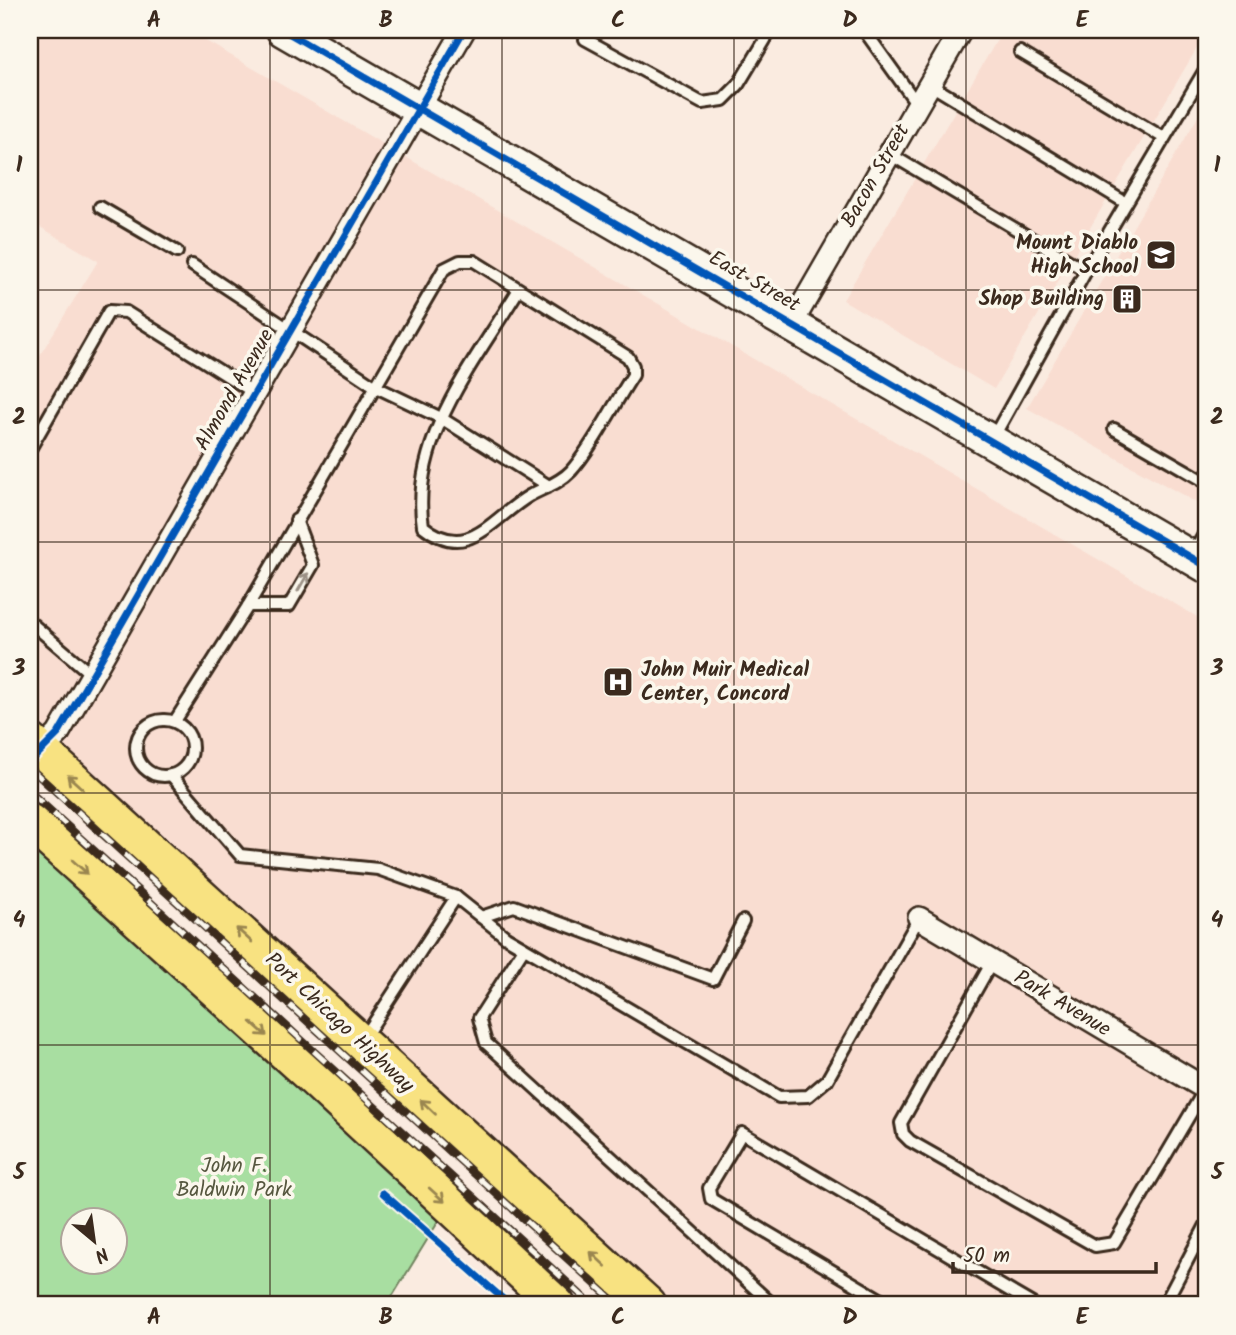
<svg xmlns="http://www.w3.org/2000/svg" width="1236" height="1335" viewBox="0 0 1236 1335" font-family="Kalam,sans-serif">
	<rect width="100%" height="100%" fill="#faebe0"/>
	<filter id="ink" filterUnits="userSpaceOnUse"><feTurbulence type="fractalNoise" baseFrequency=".0143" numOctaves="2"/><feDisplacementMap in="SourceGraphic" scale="14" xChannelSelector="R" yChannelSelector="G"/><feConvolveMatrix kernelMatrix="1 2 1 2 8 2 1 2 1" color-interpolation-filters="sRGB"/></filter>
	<g filter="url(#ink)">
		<!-- built -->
		<g fill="#f9ddd1">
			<path d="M30,30H187L1206,622V1305H648L30,741V371L98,261L30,221Z"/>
			<path d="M1003,30H1206V33L994,389L843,300Z"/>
			<path d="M1206,103V508L1027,408Z"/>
		</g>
		<!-- green -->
		<path fill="#a8dea1" stroke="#728460" stroke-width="2" fill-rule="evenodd" d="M30,822L448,1206L387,1305H30ZM74,1220H116V1262H74Z"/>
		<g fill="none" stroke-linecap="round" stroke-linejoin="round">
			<!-- lane casing -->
			<g stroke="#3b2a1e" stroke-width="16">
				<g id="lane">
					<path d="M864,30L917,104"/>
					<path d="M585,39L702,103L723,100L738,85L771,30"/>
					<path d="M1020,52L1164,138"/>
					<path d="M929,84L1126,203"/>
					<path d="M888,153L1086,271"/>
					<path d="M100,207L177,252"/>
					<path d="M192,265L376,387L441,418L549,486"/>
					<path d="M1114,429L1206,482"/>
					<path d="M993,438L1086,271L1206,68"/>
					<path d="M30,449L109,311L126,312L253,392"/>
					<path d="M1192,556L1206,531"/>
					<path d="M248,606H289L313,565L296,520"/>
					<path d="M30,622L92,675"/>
					<circle cx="164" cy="748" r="28"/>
					<path d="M175,721L248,606L444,269L460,261H474L628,357L633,366V375C615,402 592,448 571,471C560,483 543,488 529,496C492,518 468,563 423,526C409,440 477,359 519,289"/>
					<path d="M171,775L240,855L378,869L456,897L506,937L779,1097L808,1096L827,1080L919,918"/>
					<path d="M481,917L514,906L713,979L743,921"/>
					<path d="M524,948L479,1018L486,1043L773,1305"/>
					<path d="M992,962L901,1123L903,1134L910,1141L1095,1246L1114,1243L1205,1089"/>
					<path d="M364,1038L456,897"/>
					<path d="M890,1305L711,1199L709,1188L742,1133L1034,1305"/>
					<path d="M1164,1305L1206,1225"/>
				</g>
			</g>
			<!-- street casing -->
			<g stroke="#3b2a1e" stroke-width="26">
				<g id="street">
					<path d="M792,323L961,30"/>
					<path d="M33,759L58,734L464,30"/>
					<path d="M919,918L1206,1089"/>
				</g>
			</g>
			<!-- secondary casing -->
			<g stroke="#3b2a1e" stroke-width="37">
				<path id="secondary" d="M283,30L1206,566"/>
			</g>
			<!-- primary casing -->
			<g stroke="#3b2a1e" stroke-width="40">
				<g id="primary">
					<path d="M30,741L648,1305"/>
					<path d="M30,822L310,1075L557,1305"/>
				</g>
			</g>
			<!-- lane -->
			<use href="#lane" stroke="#fbf7ec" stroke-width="10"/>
			<!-- street -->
			<use href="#street" stroke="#fbf7ec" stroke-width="21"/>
			<!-- secondary -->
			<use href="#secondary" stroke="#fbf7ec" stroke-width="32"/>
			<!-- primary -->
			<use href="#primary" stroke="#f8e281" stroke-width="35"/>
			<!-- rail casing -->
			<g stroke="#3b2a1e" stroke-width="8">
				<g id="rail">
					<path d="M30,768L618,1305"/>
					<path d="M30,792L592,1305"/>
				</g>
			</g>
			<!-- rail -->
			<use href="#rail" stroke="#fbf7ec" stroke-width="5" stroke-dasharray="16" stroke-linecap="butt"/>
			<!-- cycleway casing -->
			<g stroke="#fbf7ec" stroke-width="11">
				<g id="cycleway">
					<path d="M283,30L1206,566"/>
					<path d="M30,762L58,734L464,30"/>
					<path d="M383,1193L510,1305"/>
				</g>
			</g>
			<!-- cycleway -->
			<use href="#cycleway" stroke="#0057b8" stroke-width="7"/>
		</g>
		<!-- one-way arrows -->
		<defs><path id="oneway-shaft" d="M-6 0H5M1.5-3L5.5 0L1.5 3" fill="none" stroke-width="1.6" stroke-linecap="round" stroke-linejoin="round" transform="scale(1.75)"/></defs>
		<use stroke="#9b9085" href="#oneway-shaft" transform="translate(303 582) rotate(-60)"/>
		<g stroke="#9a8650">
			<use href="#oneway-shaft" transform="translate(75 782) rotate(-138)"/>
			<use href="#oneway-shaft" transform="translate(80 867) rotate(42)"/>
			<use href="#oneway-shaft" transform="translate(244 935) rotate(-138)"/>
			<use href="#oneway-shaft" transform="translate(259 1029) rotate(42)"/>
			<use href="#oneway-shaft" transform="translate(428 1107) rotate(-136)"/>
			<use href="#oneway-shaft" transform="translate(437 1195) rotate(42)"/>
			<use href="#oneway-shaft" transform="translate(598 1259) rotate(-137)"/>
		</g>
	</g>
	<!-- grid -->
	<path fill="none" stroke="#3b2a1e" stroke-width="2" stroke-opacity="0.55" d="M270,30V1305M502,30V1305M734,30V1305M966,30V1305M30,290H1206M30,542H1206M30,793H1206M30,1045H1206"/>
	<!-- icons -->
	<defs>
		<g id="school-square" transform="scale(1.575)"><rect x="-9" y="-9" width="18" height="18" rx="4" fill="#3b2a1e" stroke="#fbf7ec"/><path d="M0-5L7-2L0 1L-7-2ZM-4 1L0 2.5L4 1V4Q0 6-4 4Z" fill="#fff"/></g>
		<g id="building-square" transform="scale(1.575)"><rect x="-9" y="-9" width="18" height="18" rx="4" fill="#3b2a1e" stroke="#fbf7ec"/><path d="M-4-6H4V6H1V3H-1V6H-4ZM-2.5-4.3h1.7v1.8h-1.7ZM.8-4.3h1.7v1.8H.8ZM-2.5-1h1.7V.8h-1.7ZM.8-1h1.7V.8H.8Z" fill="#fff"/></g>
		<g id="hospital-square" transform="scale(1.575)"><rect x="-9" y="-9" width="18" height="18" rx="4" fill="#3b2a1e" stroke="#fbf7ec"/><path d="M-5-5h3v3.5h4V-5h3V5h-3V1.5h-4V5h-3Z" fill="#fff"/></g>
	</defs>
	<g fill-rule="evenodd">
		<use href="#school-square" x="1161" y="255"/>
		<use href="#building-square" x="1127" y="299"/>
		<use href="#hospital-square" x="618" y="682"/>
	</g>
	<g text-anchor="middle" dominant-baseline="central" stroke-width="7" stroke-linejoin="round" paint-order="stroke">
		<!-- street labels -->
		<g font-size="21" fill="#3b2a1e" stroke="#fbf7ec">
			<text transform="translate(876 176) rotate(-60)">Bacon Street</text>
			<text transform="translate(754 282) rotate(30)">East Street</text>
			<text transform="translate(235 390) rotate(-60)">Almond Avenue</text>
			<text transform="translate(1062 1004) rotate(31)">Park Avenue</text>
			<text transform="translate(339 1023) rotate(43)">Port Chicago Highway</text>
		</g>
		<!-- poi labels -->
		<g font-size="21" font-weight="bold" fill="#3b2a1e" stroke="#fbf7ec" text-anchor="end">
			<text x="1138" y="243">Mount Diablo<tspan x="1138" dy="24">High School</tspan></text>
			<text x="1104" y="299">Shop Building</text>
			<text x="641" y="670" text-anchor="start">John Muir Medical<tspan x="641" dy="24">Center, Concord</tspan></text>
		</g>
		<!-- park labels -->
		<g font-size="21" fill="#56573f" stroke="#fbf7ec">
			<text x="234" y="1166">John F.<tspan x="234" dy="24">Baldwin Park</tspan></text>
		</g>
	</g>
	<!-- margin -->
	<rect width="1236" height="1335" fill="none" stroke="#fbf7ec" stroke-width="77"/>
	<!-- north arrow -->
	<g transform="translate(94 1241) rotate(151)"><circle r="33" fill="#fbf7ec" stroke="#aea59a" stroke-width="2"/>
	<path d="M0-5L12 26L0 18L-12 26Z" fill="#3b2a1e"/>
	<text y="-10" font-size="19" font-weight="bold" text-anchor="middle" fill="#3b2a1e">N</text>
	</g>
	<!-- scale -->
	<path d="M953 1262v10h203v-10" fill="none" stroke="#3b2a1e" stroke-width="3.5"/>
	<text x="963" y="1262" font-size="21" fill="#3b2a1e" stroke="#fbf7ec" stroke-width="5" paint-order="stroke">50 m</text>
	<rect x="38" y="38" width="1160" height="1258" fill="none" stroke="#3b2a1e" stroke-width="2.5"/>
	<g font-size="23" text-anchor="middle" font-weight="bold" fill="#3b2a1e">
		<text x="154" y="27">A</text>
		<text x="386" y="27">B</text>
		<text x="618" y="27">C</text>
		<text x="850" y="27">D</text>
		<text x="1082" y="27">E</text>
		<text x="19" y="172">1</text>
		<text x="1217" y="172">1</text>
		<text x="19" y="424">2</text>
		<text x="1217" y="424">2</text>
		<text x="19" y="675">3</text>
		<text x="1217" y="675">3</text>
		<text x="19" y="927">4</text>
		<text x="1217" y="927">4</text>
		<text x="19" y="1179">5</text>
		<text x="1217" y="1179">5</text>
		<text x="154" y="1324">A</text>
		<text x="386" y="1324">B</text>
		<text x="618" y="1324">C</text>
		<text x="850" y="1324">D</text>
		<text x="1082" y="1324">E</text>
	</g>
</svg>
